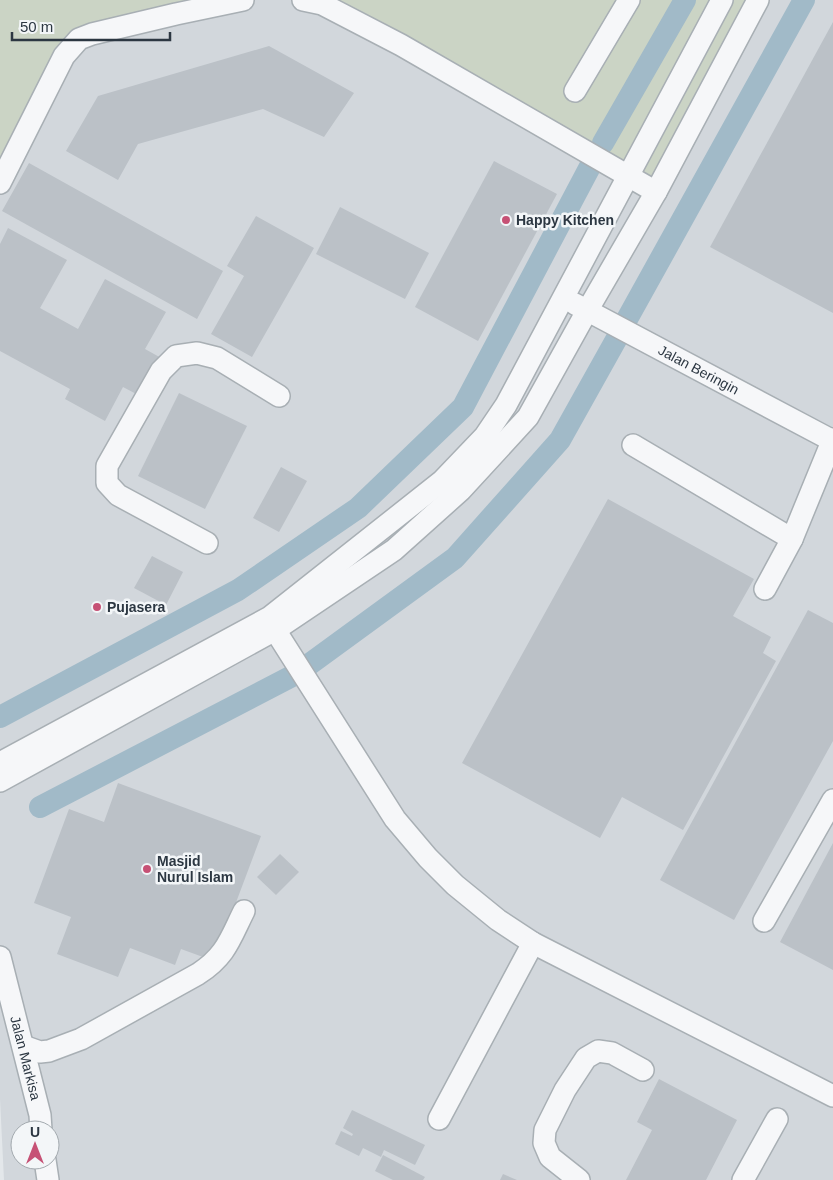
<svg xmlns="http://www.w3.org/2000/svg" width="833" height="1180" viewBox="0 0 833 1180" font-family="Arial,sans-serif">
	<rect width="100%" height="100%" fill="#e3e7ea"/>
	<!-- built -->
	<path fill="#d2d7dc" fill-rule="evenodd" d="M0,0H833V1180H4L0,1099ZM20,1130H50V1160H20Z"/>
	<!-- green -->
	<g fill="#cbd4c5">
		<path d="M0,0H255L70,42L0,178Z"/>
		<path d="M306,0H752L652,187Z"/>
	</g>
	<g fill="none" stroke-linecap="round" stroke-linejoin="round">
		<!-- canal -->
		<g stroke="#a1bac8" stroke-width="22">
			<path d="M603,143L685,0"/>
			<path d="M626,321L804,0"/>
			<path d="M307,666L455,558L560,440L617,338"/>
			<path d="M0,717L238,590L358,508L463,407L593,161"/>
			<path d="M40,807L298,673"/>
		</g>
	</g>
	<!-- building -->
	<g fill="#bbc1c7">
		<path d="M833,22V313L710,247Z"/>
		<path d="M269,46L354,93L324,137L263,109L138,144L118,180L66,151L98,96Z"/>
		<path d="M494,161L557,194L478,341L415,307Z"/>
		<path d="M29,163L223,271L197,319L2,211Z"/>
		<path d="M340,207L429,253L405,299L316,254Z"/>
		<path d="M256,216L314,248L252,357L211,334L244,276L227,266Z"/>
		<path d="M8,228L67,260L40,308L78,329L105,279L166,312L145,349L163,359L142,397L123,387L105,421L65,399L70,389L0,351V244Z"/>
		<path d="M179,393L247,426L205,509L138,476Z"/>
		<path d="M281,467L307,481L279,532L253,518Z"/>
		<path d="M608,499L754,579L733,616L771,637L763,653L776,661L683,830L622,797L600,838L462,763Z"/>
		<path d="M152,556L183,572L166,605L134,588Z"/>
		<path d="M808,610L833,623V741L734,920L660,880Z"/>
		<path d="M118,783L261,836L214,961L181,949L175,965L130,948L118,977L57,954L71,917L34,903L69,809L104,822Z"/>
		<path d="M833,843V970L780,942Z"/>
		<path d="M280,854L299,872L276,895L257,877Z"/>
		<path d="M659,1079L737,1120L706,1180H626L652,1130L637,1122Z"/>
		<path d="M352,1110L425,1145L415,1165L384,1150L381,1157L363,1148L359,1156L335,1144L341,1131L352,1136L353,1134L343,1128Z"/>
		<path d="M383,1155L425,1177L423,1180H393L375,1171Z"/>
		<path d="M503,1174L517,1180H500Z"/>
	</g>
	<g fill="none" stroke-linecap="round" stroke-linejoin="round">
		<!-- minor casing -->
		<g stroke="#a8afb4" stroke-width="24">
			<g id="minor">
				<path d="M303,0L322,4L401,45L656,192"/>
				<path d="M575,91L629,0"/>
				<path d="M0,183L64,56L79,39L92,34L176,14L243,0"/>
				<path id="s1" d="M575,304L833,441"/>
				<path d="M633,445L792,539"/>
				<path d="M207,543L118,495L107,483V466L161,371L176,356L197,353L217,358L279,396"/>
				<path d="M765,589L792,539L833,439"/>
				<path d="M275,630L395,819L428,858L455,885L498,920L533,943L833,1096"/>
				<path d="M0,763L270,617L442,481L485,436L506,405L722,0"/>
				<path d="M0,781L275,630L394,550L461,490L528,417L587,311L656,192L758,0"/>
				<path d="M764,921L833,800"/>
				<path id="s2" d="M0,957L40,1115L41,1130"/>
				<path d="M23,1046L40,1052L49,1051L81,1039L198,974C226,956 230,939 244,911"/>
				<path d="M439,1119L533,943"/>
				<path d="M45,1160L48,1180"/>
				<path d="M579,1180L550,1157L544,1143L545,1130L565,1090L586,1058L598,1051L612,1053L643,1070"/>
				<path d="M743,1180L777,1119"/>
			</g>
		</g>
		<!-- minor -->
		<use href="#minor" stroke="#f6f7f9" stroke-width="21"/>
	</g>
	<!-- markers -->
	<g fill="#c65175" stroke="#f3f6f8" stroke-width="2">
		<circle cx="506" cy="220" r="5"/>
		<circle cx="97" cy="607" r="5"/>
		<circle cx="147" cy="869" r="5"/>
	</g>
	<g text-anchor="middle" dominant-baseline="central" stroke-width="5" stroke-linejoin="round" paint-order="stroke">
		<!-- poi labels -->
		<g font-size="14" font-weight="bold" fill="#2c3742" stroke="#f3f6f8" text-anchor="start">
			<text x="516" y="220">Happy Kitchen</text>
			<text x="107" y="607">Pujasera</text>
			<text x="157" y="861">Masjid<tspan x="157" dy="16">Nurul Islam</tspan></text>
		</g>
		<!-- street labels -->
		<g font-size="14" fill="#2c3742" stroke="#f3f6f8">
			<text stroke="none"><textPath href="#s1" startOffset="140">Jalan Beringin</textPath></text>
			<text stroke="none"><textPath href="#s2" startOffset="104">Jalan Markisa</textPath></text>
		</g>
	</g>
	<!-- north arrow -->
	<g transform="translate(35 1145)"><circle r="24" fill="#f3f6f8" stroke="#a3aaaf"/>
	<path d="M0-4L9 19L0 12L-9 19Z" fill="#c65175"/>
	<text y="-8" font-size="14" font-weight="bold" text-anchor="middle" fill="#2c3742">U</text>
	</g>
	<!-- scale -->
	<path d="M12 32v8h158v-8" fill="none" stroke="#2c3742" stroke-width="2.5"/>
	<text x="20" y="32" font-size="15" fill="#2c3742" stroke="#f3f6f8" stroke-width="4" paint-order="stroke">50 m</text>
</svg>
